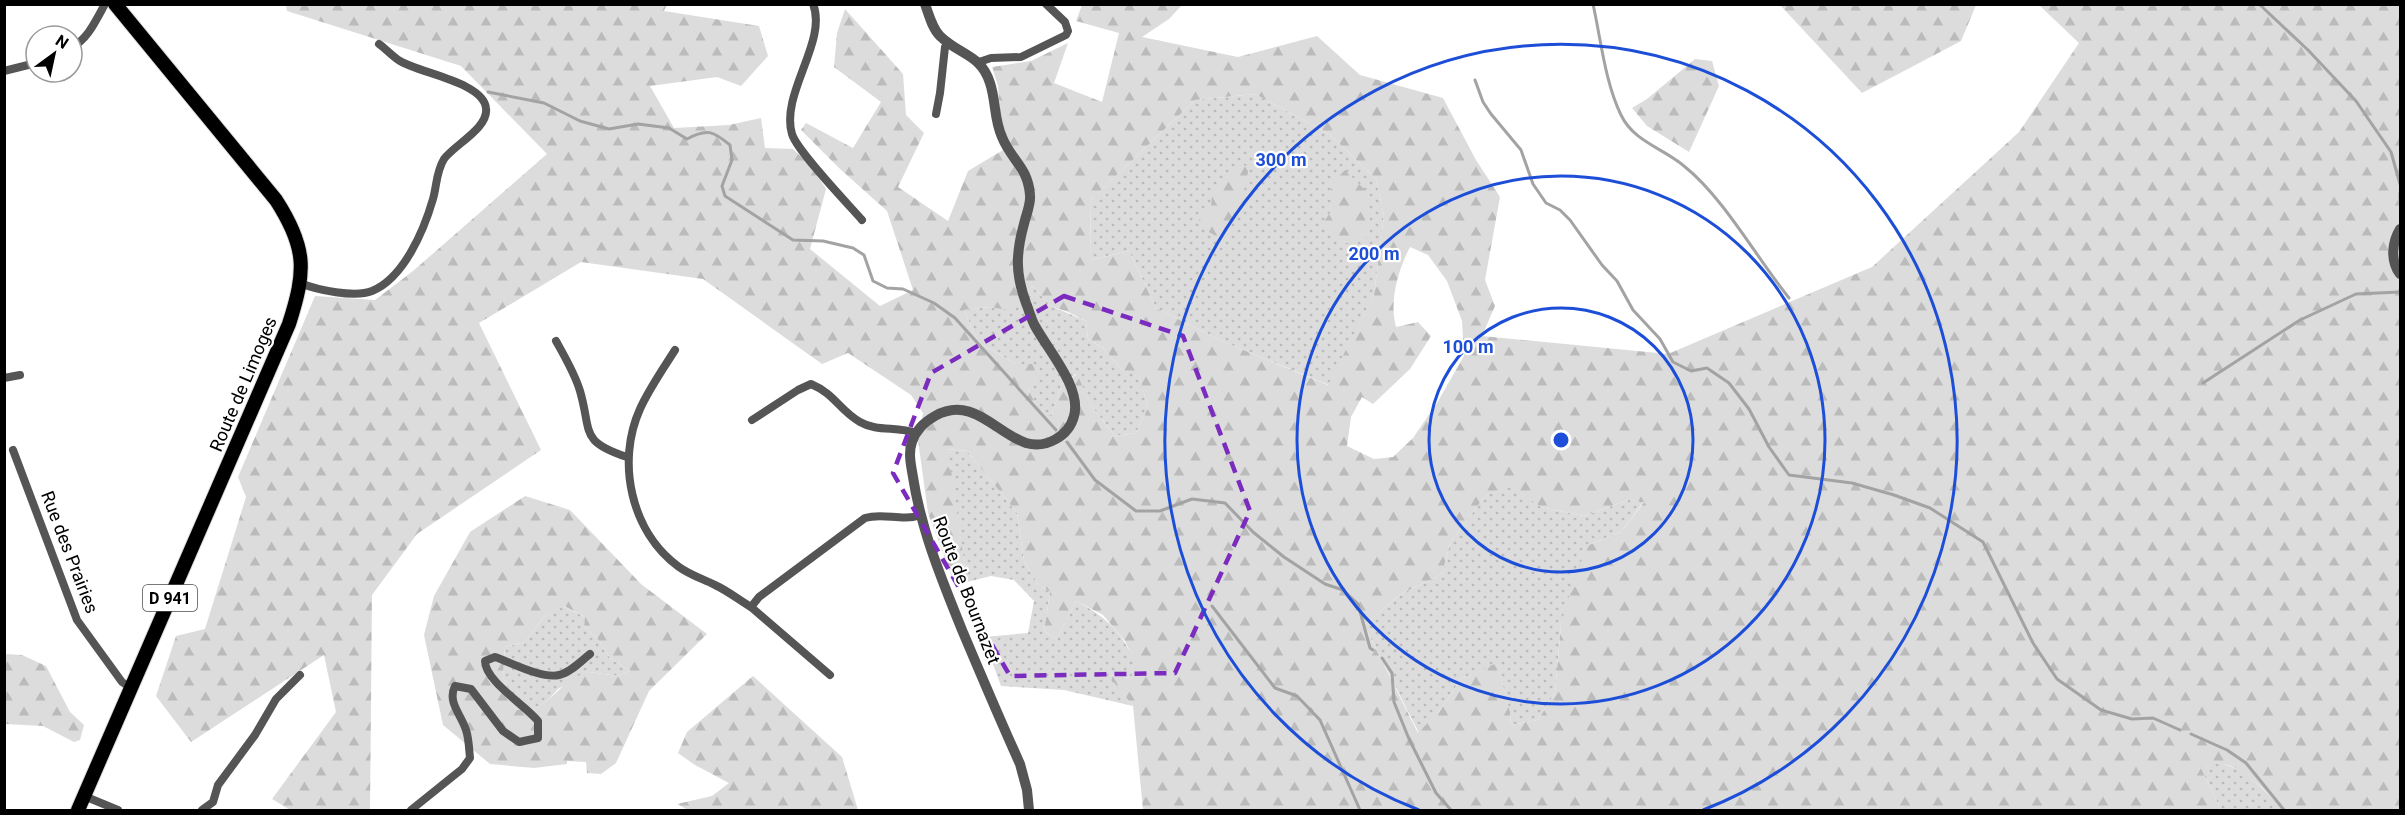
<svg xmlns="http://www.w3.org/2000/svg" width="2405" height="815" viewBox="0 0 2405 815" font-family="Roboto,sans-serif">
	<defs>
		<pattern id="grass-dots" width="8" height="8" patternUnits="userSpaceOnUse" patternTransform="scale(1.5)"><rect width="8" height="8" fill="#dcdcdc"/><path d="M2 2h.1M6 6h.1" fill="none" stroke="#bbb" stroke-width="1.8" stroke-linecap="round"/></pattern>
		<pattern id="forest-firs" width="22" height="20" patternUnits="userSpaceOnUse" patternTransform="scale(1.5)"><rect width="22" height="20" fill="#dcdcdc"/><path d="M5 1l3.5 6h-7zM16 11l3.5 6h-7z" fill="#bbb"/></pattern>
	</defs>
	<rect width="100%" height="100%" fill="#fff"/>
	<!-- grass -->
	<g fill="url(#grass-dots)">
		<path d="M1255,94L1329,134L1376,179L1384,215L1374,295L1329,385L1224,342L1156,308L1129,251L1090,260L1091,200L1195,100Z"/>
		<path d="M1032,286L1051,306L1086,321L1088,339L1103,348L1122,370L1139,374L1148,408L1136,433L1115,436L1092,407L1076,374L1062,384L1052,414L1043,419L1016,364L978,342L964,310L989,307L1014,310Z"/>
		<path d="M947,449L967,451L1017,513L1024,561L1038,584L1050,592L1044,631L1057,639L1076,601C1111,620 1120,631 1138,666L1131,678L1109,675L1133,706L1064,690L1001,686L983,637L1028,633L1034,601L1014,580L991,576L967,582Z"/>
		<path d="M1509,483L1541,507L1584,516L1628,500L1644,501L1622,531L1589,545L1561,624L1555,693L1538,720L1511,725L1510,712L1497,664L1461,679L1440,710L1419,733L1364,625L1401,594L1442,574L1450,543L1485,496Z"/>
		<path d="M563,606L585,617L584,626L597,638L610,658L630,671L618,676L589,672L558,689L548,700L534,709L517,710L503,677L505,647L525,642L543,618Z"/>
		<path d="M2217,762L2244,771L2279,805L2282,810H2221L2201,768Z"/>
	</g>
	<!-- forest -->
	<g fill="url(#forest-firs)" fill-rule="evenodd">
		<path d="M667,4L664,11L759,26L768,56L741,86L717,77L650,86L674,128L729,125L761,118L765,148L793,149L811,166L826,189L810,249L880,306L913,290L887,211L839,168L801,130L806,123L853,148L881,102L834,67L837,33L845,9L903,74L906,115L924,133L898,187L948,221L968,171L1003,150L998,86L992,67L1031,61L1068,43L1054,83L1102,102L1119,33L1076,21L1082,5H1182L1169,19L1142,37L1238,57L1317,36L1360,75L1443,98L1476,160L1500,197L1485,280L1495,306L1482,336L1668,354L1872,267L2019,132L2079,43L2039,5H2400V810H2282L2279,805C2257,784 2234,753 2201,768L2221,810H1143L1133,706L1108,675L1131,678L1137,666L1125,641L1103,615L1076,601L1057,639L1044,631L1050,592L1038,584L1024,561L1017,513L967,451L948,449L967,582L955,585L928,513L918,440L923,413L911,395L848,353L822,364L703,279L581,262L479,323L541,450L417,534L372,595L370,810H290L272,799L336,712L324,655L191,742L156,696L176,636L205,629L246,497L238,477L315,296L375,300L413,271L547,154L461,66L287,11L286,5ZM1255,94L1329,134L1376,179L1384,215L1374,295L1328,385L1224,342L1156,308L1129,251L1090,260L1091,200L1195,100ZM1410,247L1428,255L1447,281L1462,321L1464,356L1437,403L1413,438L1393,457L1374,459L1347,446L1351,417L1362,397L1373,404L1410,369L1431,336L1418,322L1396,327C1389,301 1398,270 1410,247ZM1032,286L1051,306L1068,312L1086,321L1088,339L1103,348L1122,370L1139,375L1148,408L1136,433L1115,436L1092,407L1077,374L1062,384L1052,414L1043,418L1028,389L1037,377L1033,364H1016L978,342L964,310L989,307L1014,311ZM1509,484L1541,507L1584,516L1628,500L1644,502L1622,531L1589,545L1576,572L1561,624L1555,693L1538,720L1511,725L1510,712L1497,663L1461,679L1440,710L1418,733L1364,625L1401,594L1442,574L1450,543L1485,496Z"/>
		<path d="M1780,5H1976L1961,41L1862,93Z"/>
		<path d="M1695,59L1712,61L1719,86L1689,152L1647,126L1632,108L1647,99Z"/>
		<path d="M1241,164L1249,167L1242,200L1225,241L1205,230L1197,222L1211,207L1212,196L1220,180Z"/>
		<path d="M1345,170L1365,190L1369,211L1370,235L1357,243H1339L1324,222L1335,205C1326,188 1333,183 1345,170Z"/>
		<path d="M525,496L570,510L641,584L707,634L649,691L616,763L601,774L587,773L586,762L567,761V764L534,768L490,764L443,725L424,635L434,596L470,532ZM564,606L585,617L584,626L597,638L610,658L630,671L618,676L589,672L572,678L548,700L534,709L517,710L503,677L505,647L525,642L543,618Z"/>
		<path d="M5,654L22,655L46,666L70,712L84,725L80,740L74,742L43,726L5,724Z"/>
		<path d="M753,676L842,757L858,810H688L677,804L712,796L729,783L695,765L678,753L687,732Z"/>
	</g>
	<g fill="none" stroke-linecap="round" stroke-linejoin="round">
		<!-- stream -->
		<g stroke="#a3a3a3" stroke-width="3">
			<path d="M1593,4C1601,40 1605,82 1621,115C1634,142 1663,148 1684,166C1724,198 1756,257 1789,298"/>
			<path d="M2259,4L2308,50L2356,101L2391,152L2400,184"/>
			<path d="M1475,80L1483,102L1491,114L1521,150L1533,184L1546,203L1560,210L1570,220L1602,265L1617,281L1633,310L1660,339L1673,362L1691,371L1707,368L1729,383L1749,409L1769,447L1789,475L1852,483L1894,495L1930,508L1983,542L2033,643L2057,679L2101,710L2132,719L2153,718L2180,730"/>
			<path d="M488,92L544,103L580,121L609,129L638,124L669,128L687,139C707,128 713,131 730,145L732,160L722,186L725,196L793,240L823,241L853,248L864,255L873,281L887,288L903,289L934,303L955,318L1056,430"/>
			<path d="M2400,198V193"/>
			<path d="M2203,383L2300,320L2356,294L2400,292"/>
			<path d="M1067,442L1095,480L1136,511H1160L1192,499L1225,503L1253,532L1284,557L1325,584L1343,590L1358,604L1370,648L1373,650"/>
			<path d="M1212,606L1275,688L1297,696L1320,720L1360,810"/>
			<path d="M1382,658L1392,673L1394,702L1409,739L1436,793L1451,810"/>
			<path d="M2191,734L2227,750L2246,763L2284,810"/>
		</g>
		<!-- primary casing -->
		<g stroke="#dbdbdb" stroke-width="16">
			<path id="primary" d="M78,810L289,324C306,271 307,248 276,200L115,4"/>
		</g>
		<!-- minor -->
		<g stroke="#555" stroke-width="8">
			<path d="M813,4C828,41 780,94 792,134C797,151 848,204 862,220"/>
			<path d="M72,47C88,39 96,20 105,4"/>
			<path d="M979,62L991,58L1021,57L1066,35L1068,31L1065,22L1046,4"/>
			<path d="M4,71L36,63"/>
			<path d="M936,114L940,93L945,47L948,42"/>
			<path d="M300,283C317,290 355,298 372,291C404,278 424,230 433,199C437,185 436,172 444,159C454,145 489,128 486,108C483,82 419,73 400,61C393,57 386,49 379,44"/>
			<path d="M556,341C565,357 575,374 580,391C592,432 579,441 627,457"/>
			<path d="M675,350C663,369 649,389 640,409C616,462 631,532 679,567C690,575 703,579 715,585C728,591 739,600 751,607L759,597L865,518C884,512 901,522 921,515"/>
			<path d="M4,378L20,375"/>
			<path d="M752,420L798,390L811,384C835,394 840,411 860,422C877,432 897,426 916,433"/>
			<path d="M13,450L77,620L122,682L131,688"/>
			<path d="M751,607L830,675"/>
			<path d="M84,796L118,810"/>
			<path d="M202,810L213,802L218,785L255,735L276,699L300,675"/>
			<path d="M411,810L462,769L470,758C469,749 469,739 466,730C461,714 447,702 455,686L471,689L503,731L519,742L538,738V721C525,705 485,681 485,661L495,657C512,663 542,679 559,675C570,673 581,661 590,654"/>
		</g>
		<!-- tertiary -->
		<g stroke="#555" stroke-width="10">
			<path d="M925,4C929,15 932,28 940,36C959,55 981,54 990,83C996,101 994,120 1002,137C1011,160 1028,167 1030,195C1031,204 1026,215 1024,224C1016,253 1015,273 1026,303C1029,310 1031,319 1035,326C1048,350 1082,388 1074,416C1069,436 1046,449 1026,443C996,433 972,395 935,416C924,422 916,430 912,442C908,453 911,465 913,477C921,530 942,580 962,630C981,675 1000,720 1020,764L1027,790L1029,810"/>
			<path d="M2400,229C2392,242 2390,261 2400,274"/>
		</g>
		<!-- primary -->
		<use href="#primary" stroke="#000" stroke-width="14"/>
	</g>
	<!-- marked area -->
	<path fill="none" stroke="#7b2cbf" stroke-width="4.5" stroke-dasharray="12 8" stroke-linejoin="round" d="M1064,296L1183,336L1250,511L1175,673L1010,676L893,473L931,373Z"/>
	<!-- distance rings -->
	<g fill="none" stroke="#1d4ed8" stroke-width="3">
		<circle cx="1561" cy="440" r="132"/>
		<circle cx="1561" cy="440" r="264"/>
		<path d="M1419 810A396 396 0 1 1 1703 810"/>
	</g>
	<g text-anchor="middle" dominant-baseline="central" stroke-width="4.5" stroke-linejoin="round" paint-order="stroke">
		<!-- shield labels -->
		<rect fill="#fff" stroke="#4c4c4c" stroke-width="1.5" x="143" y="585" width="54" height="26" rx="4.5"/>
		<g font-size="16" font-weight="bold" fill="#000">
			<text x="170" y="598">D 941</text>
		</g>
		<!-- street labels -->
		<g font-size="18" fill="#000" stroke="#fff">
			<text transform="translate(243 384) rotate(-67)">Route de Limoges</text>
			<text transform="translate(70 552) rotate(69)">Rue des Prairies</text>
			<text transform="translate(967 590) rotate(69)">Route de Bournazet</text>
		</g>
	</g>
	<circle cx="1561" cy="440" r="9" fill="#1d4ed8" stroke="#fff" stroke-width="3"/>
	<g font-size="18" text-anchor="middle" font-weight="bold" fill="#1d4ed8" stroke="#fff" stroke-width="4.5" stroke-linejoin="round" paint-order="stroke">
		<text x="1281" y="166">300 m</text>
		<text x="1374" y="260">200 m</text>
		<text x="1468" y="353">100 m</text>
	</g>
	<!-- border -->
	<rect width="2405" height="815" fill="none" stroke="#000000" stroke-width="12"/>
	<!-- north arrow -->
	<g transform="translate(54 54) rotate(33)"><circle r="28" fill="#ffffff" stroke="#999999" stroke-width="1.5"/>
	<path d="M0-4.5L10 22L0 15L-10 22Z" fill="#000000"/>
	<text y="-9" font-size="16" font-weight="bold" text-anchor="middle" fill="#000000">N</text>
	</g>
</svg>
